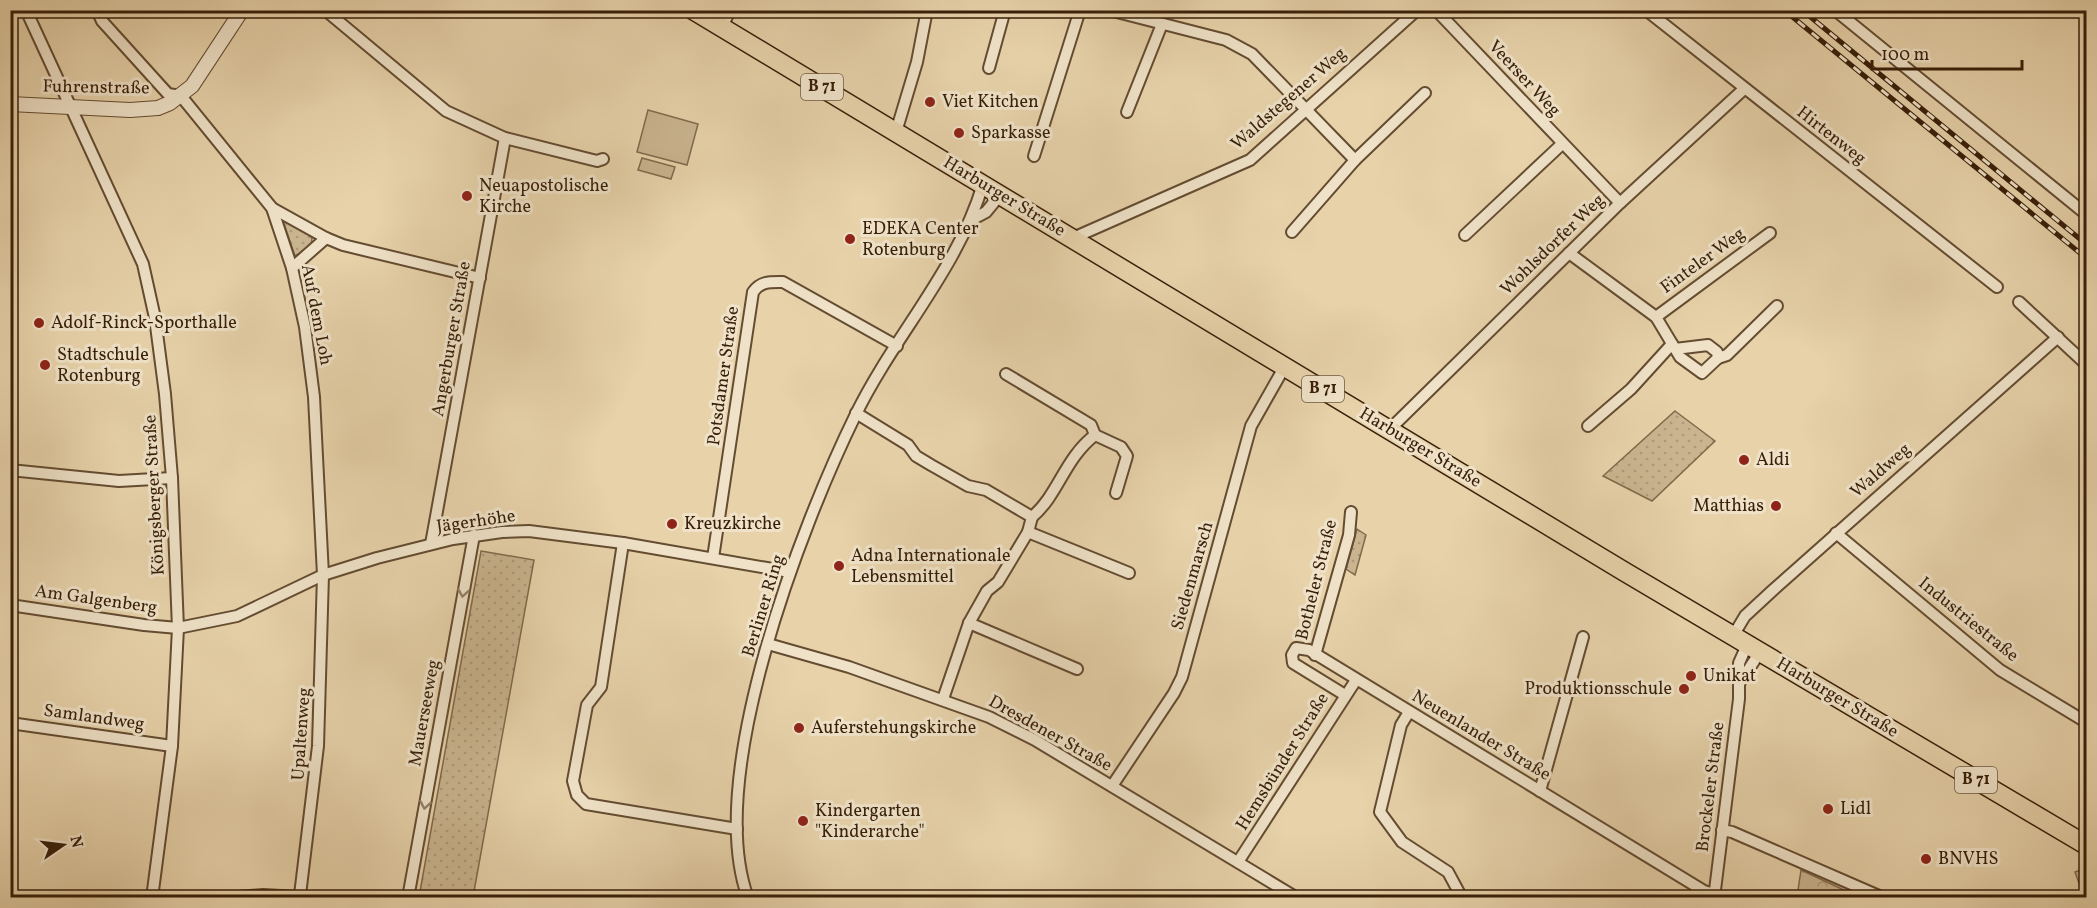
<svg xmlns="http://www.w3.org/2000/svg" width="2097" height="908" viewBox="0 0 2097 908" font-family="Vollkorn,serif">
	<defs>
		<pattern id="green-dots" width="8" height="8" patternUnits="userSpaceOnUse" patternTransform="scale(1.5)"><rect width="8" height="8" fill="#c9b48f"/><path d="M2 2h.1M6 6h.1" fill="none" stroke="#ad9a7a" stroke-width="1.8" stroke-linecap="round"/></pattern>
		<pattern id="forest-crowns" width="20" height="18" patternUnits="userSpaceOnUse" patternTransform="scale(1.5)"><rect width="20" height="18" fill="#c9b48f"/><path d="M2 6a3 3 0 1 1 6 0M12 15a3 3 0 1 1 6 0" fill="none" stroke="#ad9a7a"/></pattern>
	</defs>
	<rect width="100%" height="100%" fill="#e7d2aa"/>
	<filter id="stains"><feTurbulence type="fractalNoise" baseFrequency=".00333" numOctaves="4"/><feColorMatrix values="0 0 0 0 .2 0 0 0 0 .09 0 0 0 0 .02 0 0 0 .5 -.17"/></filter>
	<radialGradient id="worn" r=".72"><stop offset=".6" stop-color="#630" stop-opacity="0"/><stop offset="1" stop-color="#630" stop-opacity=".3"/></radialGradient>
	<!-- green -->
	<g fill="url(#green-dots)" stroke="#806a4c" stroke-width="1.5">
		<path d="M283,221L309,234L312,238L311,246L295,256Z"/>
		<path d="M1675,411L1715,441L1652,501L1603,476Z"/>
		<path d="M1357,529L1366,535L1355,575L1346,569Z"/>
		<path d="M481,551L534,560L473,897H419Z"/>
	</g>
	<!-- forest -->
	<g fill="url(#forest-crowns)" stroke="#806a4c" stroke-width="1.5">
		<path d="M2086,868V897H2084L2075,872Z"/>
		<path d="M1801,870L1859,897H1797Z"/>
	</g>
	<!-- pitch -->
	<g fill="#c9b48f" stroke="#806a4c" stroke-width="1.5">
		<path d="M648,110L698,124L687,165L637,152Z"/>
		<path d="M642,158L675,167L671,179L638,170Z"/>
	</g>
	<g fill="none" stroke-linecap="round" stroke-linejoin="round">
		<!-- minor casing -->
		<g stroke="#644c31" stroke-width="14">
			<g id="minor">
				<path d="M26,10L143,264L155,318L165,394L172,478L178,628L172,746L152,898"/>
				<path d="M97,10L102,21L168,94L181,96L272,208L292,268L305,327L314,397L323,575L318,746L300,895"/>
				<path d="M325,10L446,111L505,138L597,161L603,159"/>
				<path d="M1109,10L1226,40L1252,54L1355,160"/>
				<path d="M1436,10L1620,203"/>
				<path d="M1646,10L1997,287"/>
				<path d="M1835,10L2086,214"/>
				<path d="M722,27L730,10"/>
				<path d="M989,68L1005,10"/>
				<path d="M1127,112L1162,24"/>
				<path d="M896,132L917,62L927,10"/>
				<path d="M1034,156L1080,10"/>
				<path d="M272,208L326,238L343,245L480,278"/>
				<path d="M971,220L986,212L1000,195"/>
				<path d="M1292,232L1355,160L1425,93"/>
				<path d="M1465,235L1562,144"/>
				<path d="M1073,238L1250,160L1417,10"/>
				<path d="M1569,253L1656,317L1680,357L1702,373L1718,358L1717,352L1708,345L1675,349"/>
				<path d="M292,268L326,238"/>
				<path d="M2019,302L2086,364"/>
				<path d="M1656,317L1770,233"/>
				<path d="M1718,358L1727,355L1777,306"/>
				<path d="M1006,374L1091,425L1095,435C1064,459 1059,494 1032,517"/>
				<path d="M856,413L908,445L916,456L931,465L968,486L986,490L1032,517L1028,532L998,582L987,591L969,623L943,699"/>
				<path d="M1588,426L1631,389L1672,344"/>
				<path d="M1389,430L1620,203L1744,89"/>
				<path d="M1095,435L1121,447L1127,456L1116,493"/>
				<path d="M10,470L119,481L172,478"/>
				<path d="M1028,532L1129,573"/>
				<path d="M1836,533L2000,670L2086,722"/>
				<path d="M623,543L601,687L587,705L573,781L577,795L586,804L737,829"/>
				<path d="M431,544L505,138"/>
				<path d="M713,558L753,292C761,281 770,282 783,282L897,346"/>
				<path d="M10,605L144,625L178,628L237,616L323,575L377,558L453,539L502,532L529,531L623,543L790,572"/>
				<path d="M969,623L1077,669"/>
				<path d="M1733,636L1745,616L1772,591L2058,337"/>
				<path d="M768,644L849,667L989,717L1035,740L1297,898"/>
				<path d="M1315,655L1349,535L1351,512"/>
				<path d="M1741,681L1760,652"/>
				<path d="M1345,695L1293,663L1292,655L1296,648L1309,650L1704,891L1714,894"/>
				<path d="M1409,712L1401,725L1380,812L1402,842L1448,872L1462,898"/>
				<path d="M10,723L172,746"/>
				<path d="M1112,786L1174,693L1182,677L1251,426L1285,366"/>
				<path d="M1540,791L1583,637"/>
				<path d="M1722,830L1732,832L1879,896"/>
				<path d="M1238,862L1356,680"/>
				<path d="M224,898L263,895L318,898"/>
				<path d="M408,898L474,535"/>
				<path d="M748,898C704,777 801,526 856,414C894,336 958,269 983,184"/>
				<path d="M1714,898L1739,699V663L1747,645"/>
			</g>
		</g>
		<!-- tertiary casing -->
		<g stroke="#644c31" stroke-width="16">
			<path id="tertiary" d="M10,104L130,110L158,108L170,103L192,86L242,10"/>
		</g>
		<!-- primary casing -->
		<g stroke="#381f09" stroke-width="21">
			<path id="primary" d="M693,10L1625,572L2086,845"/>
		</g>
		<!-- minor -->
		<use href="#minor" stroke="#efe2c8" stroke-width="10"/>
		<!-- tertiary -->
		<use href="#tertiary" stroke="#efe2c8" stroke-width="14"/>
		<!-- primary -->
		<use href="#primary" stroke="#e7d2aa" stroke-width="18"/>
		<!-- rail casing -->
		<g stroke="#381f09" stroke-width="5">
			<g id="rail">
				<path d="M1784,10L2086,258"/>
				<path d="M1802,10L2086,244"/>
			</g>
		</g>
		<!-- rail -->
		<use href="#rail" stroke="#efe2c8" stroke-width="3" stroke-dasharray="9" stroke-linecap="butt"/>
	</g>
	<!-- one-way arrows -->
	<defs><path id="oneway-chevron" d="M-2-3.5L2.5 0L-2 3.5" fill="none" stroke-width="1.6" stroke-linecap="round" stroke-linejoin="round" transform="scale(1.5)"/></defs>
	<g stroke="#948068">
		<use href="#oneway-chevron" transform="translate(463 593) rotate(100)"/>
		<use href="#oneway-chevron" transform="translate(425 805) rotate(100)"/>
	</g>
	<!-- markers -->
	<g fill="#8f2418" stroke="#efe2c8" stroke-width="2">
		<circle cx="930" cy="102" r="6"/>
		<circle cx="959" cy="133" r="6"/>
		<circle cx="467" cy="196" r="6"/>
		<circle cx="850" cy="239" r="6"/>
		<circle cx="39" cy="323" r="6"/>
		<circle cx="45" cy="365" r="6"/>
		<circle cx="1744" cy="460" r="6"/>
		<circle cx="1776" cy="506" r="6"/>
		<circle cx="672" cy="524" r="6"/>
		<circle cx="839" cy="566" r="6"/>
		<circle cx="1691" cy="676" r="6"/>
		<circle cx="1684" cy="689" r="6"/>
		<circle cx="799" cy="728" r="6"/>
		<circle cx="1828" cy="809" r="6"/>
		<circle cx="803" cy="821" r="6"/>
		<circle cx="1926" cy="859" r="6"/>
	</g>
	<g text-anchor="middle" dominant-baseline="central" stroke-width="6" stroke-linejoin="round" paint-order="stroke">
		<!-- shield labels -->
		<g fill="#efe2c8" stroke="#6f5a42" stroke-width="1.5">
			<rect x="801" y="74" width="42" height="26" rx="4.5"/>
			<rect x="1302" y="376" width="42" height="26" rx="4.5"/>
			<rect x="1955" y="767" width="42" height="26" rx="4.5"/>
		</g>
		<g font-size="16" font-weight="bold" fill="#381f09">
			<text x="822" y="87">B 71</text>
			<text x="1323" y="389">B 71</text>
			<text x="1976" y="780">B 71</text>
		</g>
		<!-- street labels -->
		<g font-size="18" fill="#381f09" stroke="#efe2c8">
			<text transform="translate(1524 79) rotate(47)">Veerser Weg</text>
			<text transform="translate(96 88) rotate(1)">Fuhrenstraße</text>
			<text transform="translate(1289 99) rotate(-41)">Waldstegener Weg</text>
			<text transform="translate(1831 136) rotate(38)">Hirtenweg</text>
			<text transform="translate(1004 197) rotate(31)">Harburger Straße</text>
			<text transform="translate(1553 245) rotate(-44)">Wohlsdorfer Weg</text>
			<text transform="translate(1703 261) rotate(-36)">Finteler Weg</text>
			<text transform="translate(316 315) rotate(79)">Auf dem Loh</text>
			<text transform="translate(452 339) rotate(-80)">Angerburger Straße</text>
			<text transform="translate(724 376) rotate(-82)">Potsdamer Straße</text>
			<text transform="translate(1420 448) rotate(31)">Harburger Straße</text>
			<text transform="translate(1881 471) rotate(-41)">Waldweg</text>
			<text transform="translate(155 495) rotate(-93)">Königsberger Straße</text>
			<text transform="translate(476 522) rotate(-8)">Jägerhöhe</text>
			<text transform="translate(1193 576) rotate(-74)">Siedenmarsch</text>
			<text transform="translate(1317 580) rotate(-76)">Botheler Straße</text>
			<text transform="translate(96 600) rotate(8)">Am Galgenberg</text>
			<text transform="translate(764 606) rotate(-73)">Berliner Ring</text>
			<text transform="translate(1968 620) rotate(39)">Industriestraße</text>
			<text transform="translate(1837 698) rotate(31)">Harburger Straße</text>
			<text transform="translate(425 713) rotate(-80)">Mauerseeweg</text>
			<text transform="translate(94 718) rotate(8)">Samlandweg</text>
			<text transform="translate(302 734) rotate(-86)">Upaltenweg</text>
			<text transform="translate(1050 734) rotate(29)">Dresdener Straße</text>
			<text transform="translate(1481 736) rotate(31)">Neuenlander Straße</text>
			<text transform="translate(1283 762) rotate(-58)">Hemsbünder Straße</text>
			<text transform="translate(1711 787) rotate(-83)">Brockeler Straße</text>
		</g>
		<!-- poi labels -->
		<g font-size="18" fill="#381f09" stroke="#efe2c8" text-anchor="start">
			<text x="942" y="102">Viet Kitchen</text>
			<text x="971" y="133">Sparkasse</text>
			<text x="479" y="186">Neuapostolische<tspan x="479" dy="21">Kirche</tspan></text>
			<text x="862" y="229">EDEKA Center<tspan x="862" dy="21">Rotenburg</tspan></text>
			<text x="51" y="323">Adolf-Rinck-Sporthalle</text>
			<text x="57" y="355">Stadtschule<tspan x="57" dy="21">Rotenburg</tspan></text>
			<text x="1756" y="460">Aldi</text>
			<text x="1764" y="506" text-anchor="end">Matthias</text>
			<text x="684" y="524">Kreuzkirche</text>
			<text x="851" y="556">Adna Internationale<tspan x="851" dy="21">Lebensmittel</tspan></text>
			<text x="1703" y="676">Unikat</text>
			<text x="1672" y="689" text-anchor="end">Produktionsschule</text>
			<text x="811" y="728">Auferstehungskirche</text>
			<text x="1840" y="809">Lidl</text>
			<text x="815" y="811">Kindergarten<tspan x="815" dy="21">"Kinderarche"</tspan></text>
			<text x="1938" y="859">BNVHS</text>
		</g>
	</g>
	<!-- margin -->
	<rect width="2097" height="908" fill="none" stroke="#e7d2aa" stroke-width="36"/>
	<rect x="12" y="12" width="2073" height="884" fill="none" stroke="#381f09" stroke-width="3"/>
	<rect x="18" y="18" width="2061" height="872" fill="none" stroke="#381f09" stroke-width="1.5"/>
	<!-- north arrow -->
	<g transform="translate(63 845) rotate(76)" stroke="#efe2c8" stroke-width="4.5" paint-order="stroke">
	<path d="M0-4.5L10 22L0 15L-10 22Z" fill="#381f09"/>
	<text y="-9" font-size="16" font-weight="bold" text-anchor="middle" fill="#381f09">N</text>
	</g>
	<!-- scale -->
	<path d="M1872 60v9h150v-9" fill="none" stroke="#381f09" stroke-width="3"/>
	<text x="1881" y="60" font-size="18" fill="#381f09" stroke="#efe2c8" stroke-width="4.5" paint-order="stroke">100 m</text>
	<rect width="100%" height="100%" filter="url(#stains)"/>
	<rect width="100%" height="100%" fill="url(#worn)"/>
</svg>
